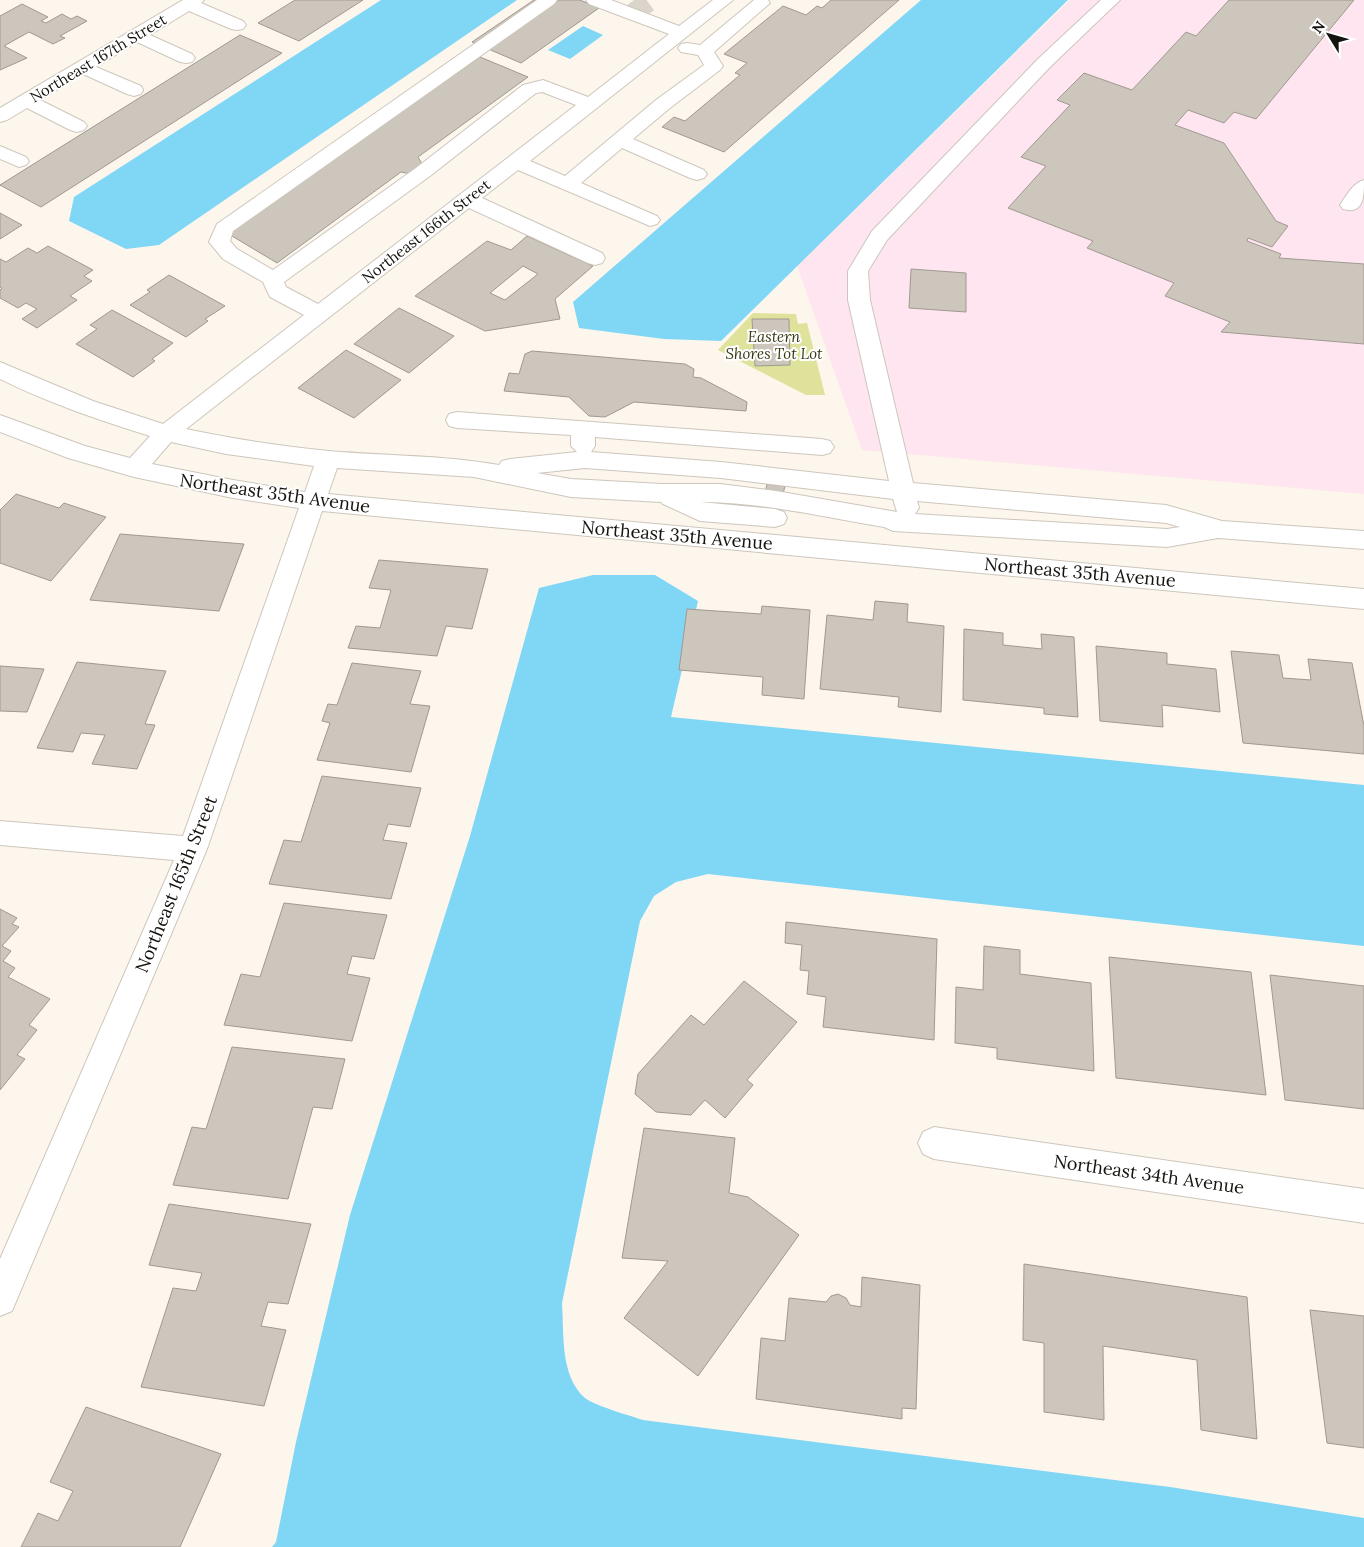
<svg xmlns="http://www.w3.org/2000/svg" width="1364" height="1547" viewBox="0 0 1364 1547" font-family="Lora,serif">
	<rect width="100%" height="100%" fill="#fdf6ec"/>
	<!-- commercial -->
	<path fill="#fee5ef" d="M1070,0H1364V494L862,450L797,266Z"/>
	<!-- green -->
	<path fill="#dee29a" d="M753,313L796,314L798,324L807,323L825,395H806L718,350Z"/>
	<!-- water -->
	<g fill="#80d6f5">
		<path d="M381,0H517L159,245L126,249L69,221L74,197Z"/>
		<path d="M921,0H1068L721,341L664,339L579,328L573,302Z"/>
		<path d="M583,26L603,35L570,59L548,50Z"/>
		<path d="M593,575H655L698,601L671,717L1364,785V946L708,874L676,882L654,896L640,921L562,1303C564,1334 560,1376 585,1398C593,1405 631,1416 643,1420L1170,1487L1364,1518V1547H272L276,1542L296,1442L350,1215L470,836L539,588Z"/>
	</g>
	<!-- building -->
	<g fill="#cdc6bd" stroke="#a09991" fill-rule="evenodd">
		<path d="M295,0H363L299,41L258,23Z"/>
		<path d="M534,0H580L599,8L521,63L472,42Z"/>
		<path d="M831,0H899L724,152L662,127L674,117L685,121L740,75L735,73L747,63L724,54L783,6L806,15L817,6L822,8Z"/>
		<path d="M1229,0H1354L1256,119L1234,112L1224,123L1188,110L1175,125L1224,143L1276,221L1288,226L1272,247L1248,238L1247,241L1281,254L1279,258L1364,264V344L1221,332L1230,322L1165,296L1174,283L1087,248L1093,241L1008,208L1046,166L1021,157L1070,105L1057,100L1084,73L1132,90L1186,32L1196,36Z"/>
		<path d="M22,4L48,17L41,21L46,23L62,14L71,19L77,16L87,21L60,36L65,38L53,44L29,32L4,46L27,58L0,70V16Z"/>
		<path d="M240,35L282,53L41,207L0,185Z"/>
		<path d="M480,57L528,77L418,157L425,169L416,175L401,172L277,263L227,233Z"/>
		<path d="M0,213L22,225L0,239Z"/>
		<path d="M527,236L593,266L555,299L560,319L485,331L415,296L487,241L511,250ZM523,266L538,274L505,300L490,293Z"/>
		<path d="M48,246L93,270L84,276L92,281L70,296L77,300L37,328L22,319L37,309L26,303L18,308L0,298V290L2,288L0,287V259L6,262L28,248L37,253Z"/>
		<path d="M911,269L966,273V312L909,308Z"/>
		<path d="M169,275L225,306L205,319L208,321L186,337L130,305L150,292L147,290Z"/>
		<path d="M399,308L454,336L409,373L354,344Z"/>
		<path d="M112,310L173,343L152,359L155,361L133,377L76,344L97,329L90,325Z"/>
		<path d="M752,319H789L790,365L755,366Z"/>
		<path d="M346,350L401,380L354,418L298,388Z"/>
		<path d="M532,351L685,364L694,369L693,377L701,378L747,402L746,411L634,402L605,417L589,416L569,397L504,391L509,373L519,374L525,354Z"/>
		<path d="M767,484L785,486L783,494L765,493Z"/>
		<path d="M16,494L59,508L64,503L106,517L51,581L0,563V510Z"/>
		<path d="M120,534L244,544L219,611L90,600Z"/>
		<path d="M379,560L488,569L472,629L446,626L437,656L348,648L356,626L380,628L391,590L369,588Z"/>
		<path d="M875,601L908,604L907,622L944,626L941,712L898,707L899,697L820,689L827,615L873,620Z"/>
		<path d="M762,606L810,610L804,699L762,695L763,677L679,670L687,609L761,614Z"/>
		<path d="M964,629L1003,633V645L1042,649L1041,634L1074,637L1078,717L1044,714V708L963,700Z"/>
		<path d="M1096,646L1167,653V664L1216,669L1220,712L1162,705L1163,727L1100,721Z"/>
		<path d="M1231,651L1279,655L1283,678L1311,680L1308,659L1352,663L1364,726V754L1243,743Z"/>
		<path d="M77,662L166,671L145,724L155,725L137,769L92,764L105,735L81,733L73,752L37,748Z"/>
		<path d="M352,663L421,671L410,704L430,706L411,772L317,760L330,723L322,721L328,704L337,705Z"/>
		<path d="M0,666L44,669L27,712L0,711Z"/>
		<path d="M322,776L421,788L410,827L388,824L383,840L407,843L391,899L269,884L284,840L301,842Z"/>
		<path d="M284,903L387,915L374,959L352,956L347,974L370,978L352,1041L224,1025L241,974L260,977Z"/>
		<path d="M0,909L17,918L12,924L19,927L2,946L11,951L3,961L15,968L8,977L50,999L29,1025L37,1030L17,1055L25,1059L0,1090Z"/>
		<path d="M786,922L937,939L934,1040L823,1027L826,997L807,994L809,971L800,970L802,945L785,943Z"/>
		<path d="M984,946L1020,950V974L1091,983L1094,1071L997,1059V1048L955,1043L956,987L983,990Z"/>
		<path d="M1109,957L1251,972L1266,1095L1116,1078Z"/>
		<path d="M1270,975L1364,986V1109L1285,1100Z"/>
		<path d="M744,981L797,1022L747,1080L753,1085L725,1118L705,1100L691,1115L656,1112L635,1094L638,1074L691,1015L704,1025Z"/>
		<path d="M232,1047L345,1059L332,1109L313,1107L288,1199L173,1185L192,1127L206,1129Z"/>
		<path d="M644,1128L735,1138L729,1193L748,1197L799,1235L698,1376L624,1318L668,1261L622,1258Z"/>
		<path d="M169,1204L311,1224L288,1304L268,1302L261,1326L286,1330L264,1406L141,1387L173,1288L196,1291L202,1273L149,1265Z"/>
		<path d="M1024,1264L1247,1297L1257,1439L1201,1430L1197,1360L1103,1346L1104,1420L1044,1412V1343L1023,1340Z"/>
		<path d="M862,1277L920,1285L916,1409L902,1408V1419L756,1399L761,1338L785,1341L789,1298L826,1302L831,1296L838,1294L846,1298L850,1305L861,1307Z"/>
		<path d="M1310,1310L1364,1316V1448L1327,1443Z"/>
		<path d="M86,1407L221,1454L180,1547H21L38,1513L58,1521L73,1491L50,1482Z"/>
	</g>
	<g fill="none" stroke-linecap="round" stroke-linejoin="round">
		<!-- minor-tunnel -->
		<path stroke="#dad4cb" stroke-width="20" stroke-dasharray="20 10" stroke-linecap="butt" d="M632,14L651,0"/>
		<!-- minor casing -->
		<g stroke="#cdc6bd" stroke-width="2">
			<g id="minor">
				<path d="M183,0H204L201,3L243,21L246,25L243,29L237,30L231,29L189,11L150,35L192,54L195,58L192,62L186,63L180,62L137,42L96,67L141,86L143,90L141,94L134,96L127,94L83,74L40,100L84,122L87,126L84,130L77,132L70,130L27,108L7,120L0,122V108Z"/>
				<path d="M537,0H557L554,4L233,231L230,241L237,249L273,270L416,168L523,85L543,80L588,97L669,34L589,4L586,0H611L679,26L713,0H733L530,161L565,176L656,100L704,65L698,55L681,52L678,48L681,44L687,43L700,45L754,0H768L770,3L714,52L723,66L720,70L670,108L633,139L704,170L707,174L704,178L697,180L690,178L622,148L581,183L657,216L660,220L657,224L650,226L518,170L482,198L602,253L605,258L602,263L595,265L588,263L469,208L186,429C233,439 281,446 329,451C386,456 443,455 499,465L502,461L510,459L577,452L571,446V435L457,428L449,426L446,420L449,414L457,412L822,439L830,441L834,447L830,453L822,455L595,437V446L591,452L721,462L889,481L848,300V271L872,231L1038,59L1101,0H1120L1050,67L887,240L868,271L870,300L913,483L1166,505L1222,521L1364,531V549L1218,538L1167,547L893,531L884,527C823,517 761,502 700,502L775,509L784,512L787,518L784,524L775,527L700,521L663,504L661,502L571,497L474,477L337,468L328,494L1364,589V609L322,511L207,849L12,1311L0,1316V1259L174,860L0,845V821L183,836L299,508L233,498L134,477L68,458L0,432V415L85,446L130,458L150,436C99,420 48,403 0,379V362L93,401L163,424L304,315L270,297L263,282L223,259L209,242L217,224ZM542,92L576,105L318,304L286,287L284,282L430,176L536,93ZM171,442L226,454L314,466L305,492L233,480L152,464ZM585,468L721,478L893,499L897,512L776,491L720,484H662L571,479L537,473ZM917,501L1166,523L1180,527L1167,529L915,514L919,508Z"/>
				<path d="M0,146L26,157L29,161L26,165L19,167L0,159Z"/>
				<path d="M1364,180C1364,196 1364,215 1343,209L1340,205C1346,196 1353,183 1364,180Z"/>
				<path d="M934,1127L1364,1189V1223L934,1159L923,1154L918,1143L923,1132Z"/>
			</g>
		</g>
		<!-- minor -->
		<use href="#minor" fill="#fff" fill-rule="evenodd"/>
	</g>
	<g text-anchor="middle" dominant-baseline="central" stroke-width="4" stroke-linejoin="round" paint-order="stroke">
		<!-- far-street labels -->
		<g font-size="15" fill="#15130f" stroke="#fff">
			<text transform="translate(98 58) rotate(-31)">Northeast 167th Street</text>
			<text transform="translate(426 231) rotate(-38)">Northeast 166th Street</text>
		</g>
		<!-- far-park labels -->
		<g font-size="15" font-style="italic" fill="#383912" stroke="#fff">
			<text x="774" y="336">Eastern<tspan x="774" dy="17">Shores Tot Lot</tspan></text>
		</g>
		<!-- street labels -->
		<g font-size="18" fill="#15130f" stroke="#fff">
			<text transform="translate(275 493) rotate(8)">Northeast 35th Avenue</text>
			<text transform="translate(677 535) rotate(5)">Northeast 35th Avenue</text>
			<text transform="translate(1080 572) rotate(5)">Northeast 35th Avenue</text>
			<text transform="translate(176 884) rotate(-68)">Northeast 165th Street</text>
			<text transform="translate(1149 1174) rotate(8)">Northeast 34th Avenue</text>
		</g>
	</g>
	<!-- north arrow -->
	<g transform="translate(1329 35) rotate(307)" stroke="#ffffff" stroke-width="4" paint-order="stroke">
	<path d="M0-4L9 19L0 12L-9 19Z" fill="#15130f"/>
	<text y="-8" font-size="14" font-weight="bold" text-anchor="middle" fill="#15130f">N</text>
	</g>
</svg>
